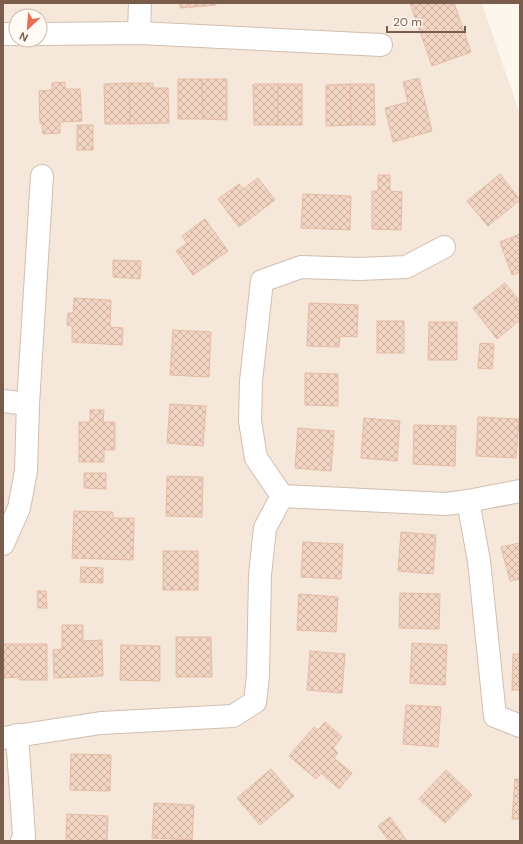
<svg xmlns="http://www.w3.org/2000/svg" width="523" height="844" viewBox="0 0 523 844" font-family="'DM Sans',sans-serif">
	<defs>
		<pattern id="building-cross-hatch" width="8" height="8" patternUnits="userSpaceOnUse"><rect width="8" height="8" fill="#f3d5c3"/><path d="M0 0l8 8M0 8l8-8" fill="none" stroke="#cab0a1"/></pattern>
	</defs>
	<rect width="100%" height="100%" fill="#fdf6ec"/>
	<!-- residential -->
	<path fill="#f5e8da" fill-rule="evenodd" d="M3,3H482L520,115V841H3ZM16,16H40V40H16Z"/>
	<!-- building -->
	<g fill="url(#building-cross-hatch)" stroke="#e6bba3">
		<path d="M180,3H216V5L180,8Z"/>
		<path d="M410,3H454L471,52L432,66Z"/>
		<path d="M419,78L432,131L393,142L385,108L408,102L403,82Z"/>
		<path d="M178,79H202L203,119H178Z"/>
		<path d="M202,79H227V120L203,119Z"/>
		<path d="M65,82V89H80L82,121L60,122V133L43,134L42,123H40L39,91L52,90V83Z"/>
		<path d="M129,83H153V88H168L169,123L130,124Z"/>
		<path d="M129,83L130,124H105L104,84Z"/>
		<path d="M253,84H278V125H254Z"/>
		<rect x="278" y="84" width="24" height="41"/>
		<path d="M350,84H374L375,125H351Z"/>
		<path d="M350,84L351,125L326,126V85Z"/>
		<rect x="77" y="125" width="16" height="25"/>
		<path d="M500,174L520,200L488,226L467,201Z"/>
		<path d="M378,175H390V191L402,192L401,230L372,229V191H378Z"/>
		<path d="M258,178L275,200L239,227L218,199L239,184L243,189Z"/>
		<path d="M303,194L351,196L350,230L301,228Z"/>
		<path d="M205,219L228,251L193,275L176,251L187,243L182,236Z"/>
		<path d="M520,234V272L512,275L500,242Z"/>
		<path d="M113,260L141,261L140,279L113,277Z"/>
		<path d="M505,283L518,299L520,297V320L497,339L473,308Z"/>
		<path d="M74,298L111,300L110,327L123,328L122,345L72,342V326L67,325L68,313H73Z"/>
		<path d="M309,303L358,305L357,337L340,336L339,347L307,346Z"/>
		<rect x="377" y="321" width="27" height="32"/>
		<path d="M429,322H457V360H428Z"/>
		<path d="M173,330L211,332L209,377L170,375Z"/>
		<path d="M480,343L494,344L492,369L478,368Z"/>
		<path d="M305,373L338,374V406L305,405Z"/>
		<path d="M170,404L206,406L203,446L167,443Z"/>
		<path d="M90,410H104L103,422H115V450H104V462H79V422H90Z"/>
		<path d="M478,417L519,419L516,458L476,456Z"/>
		<path d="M364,418L400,421L397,461L361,458Z"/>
		<path d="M414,425L456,426L455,466L413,464Z"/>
		<path d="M298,428L334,431L331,471L295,468Z"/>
		<path d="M84,473H106V489L84,488Z"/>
		<path d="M167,476L203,477L202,517L166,516Z"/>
		<path d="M74,511L113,512V518H134L133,560L72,558Z"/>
		<path d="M401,532L436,535L433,574L398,571Z"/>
		<path d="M303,542L343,544L341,579L301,577Z"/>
		<path d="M520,543V579L510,581L501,547Z"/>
		<rect x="163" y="551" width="35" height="39"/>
		<path d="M81,567L103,568V583L80,582Z"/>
		<path d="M37,591H46L47,608H38Z"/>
		<path d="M400,593L440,594L439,629L399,628Z"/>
		<path d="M299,594L338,597L336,632L297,630Z"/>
		<path d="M62,625H83V641L102,640L103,676L54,678L53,650L62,649Z"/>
		<path d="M176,637H211L212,677H176Z"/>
		<path d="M412,643L447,645L445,685L410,683Z"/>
		<path d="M3,644H47V680H19V677L4,678Z"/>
		<path d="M121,645L160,646V681L120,680Z"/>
		<path d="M310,651L345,654L342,693L307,690Z"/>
		<path d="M513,654H520V690H512Z"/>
		<path d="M406,705L441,707L438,747L403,744Z"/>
		<path d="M325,722L342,737L333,748L338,753L334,758L352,773L339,789L321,773L316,779L289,756L314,727L318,730Z"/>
		<path d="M71,754L111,755L110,791L70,790Z"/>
		<path d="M271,769L294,796L260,825L237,798Z"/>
		<path d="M446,770L472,795L445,823L419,799Z"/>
		<path d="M515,779H520V819H512Z"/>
		<path d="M154,803L194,805L192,840L152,838Z"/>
		<path d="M67,814L108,816L107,841H66Z"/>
		<path d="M390,817L407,841H389L378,826Z"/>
	</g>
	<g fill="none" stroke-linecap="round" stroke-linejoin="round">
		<!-- minor casing -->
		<g stroke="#d1beb0" stroke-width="24">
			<g id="minor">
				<path d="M139,33L140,3"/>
				<path d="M3,34H16"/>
				<path d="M40,34L139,33L381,45"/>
				<path d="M3,401L28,404"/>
				<path d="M282,496L256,458L250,421L251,381L262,281L301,267L360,269L406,267L444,247"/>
				<path d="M468,501L479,561L495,716L520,726"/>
				<path d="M3,544L19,508L26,471L28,404L42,176"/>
				<path d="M17,735L24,836L22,841"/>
				<path d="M3,738L101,723L233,716L255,702L258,676L260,575L265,528L282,496L446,504L468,501L520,491"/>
			</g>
		</g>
		<!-- minor -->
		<use href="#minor" stroke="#fff" stroke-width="22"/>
	</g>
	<!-- border -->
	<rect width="523" height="844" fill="none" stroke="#7a5c4d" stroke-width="8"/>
	<!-- north arrow -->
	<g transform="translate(28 28) rotate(206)"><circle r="19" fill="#fffaf3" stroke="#cabbb1"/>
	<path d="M0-3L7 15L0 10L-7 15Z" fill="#e76f51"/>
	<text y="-6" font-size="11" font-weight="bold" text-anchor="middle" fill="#7a5c4d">N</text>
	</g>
	<!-- scale -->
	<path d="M387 26v6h78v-6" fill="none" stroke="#7a5c4d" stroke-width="2"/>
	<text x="393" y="26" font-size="12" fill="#7a5c4d" stroke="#fffaf3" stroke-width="3" paint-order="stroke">20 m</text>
</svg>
